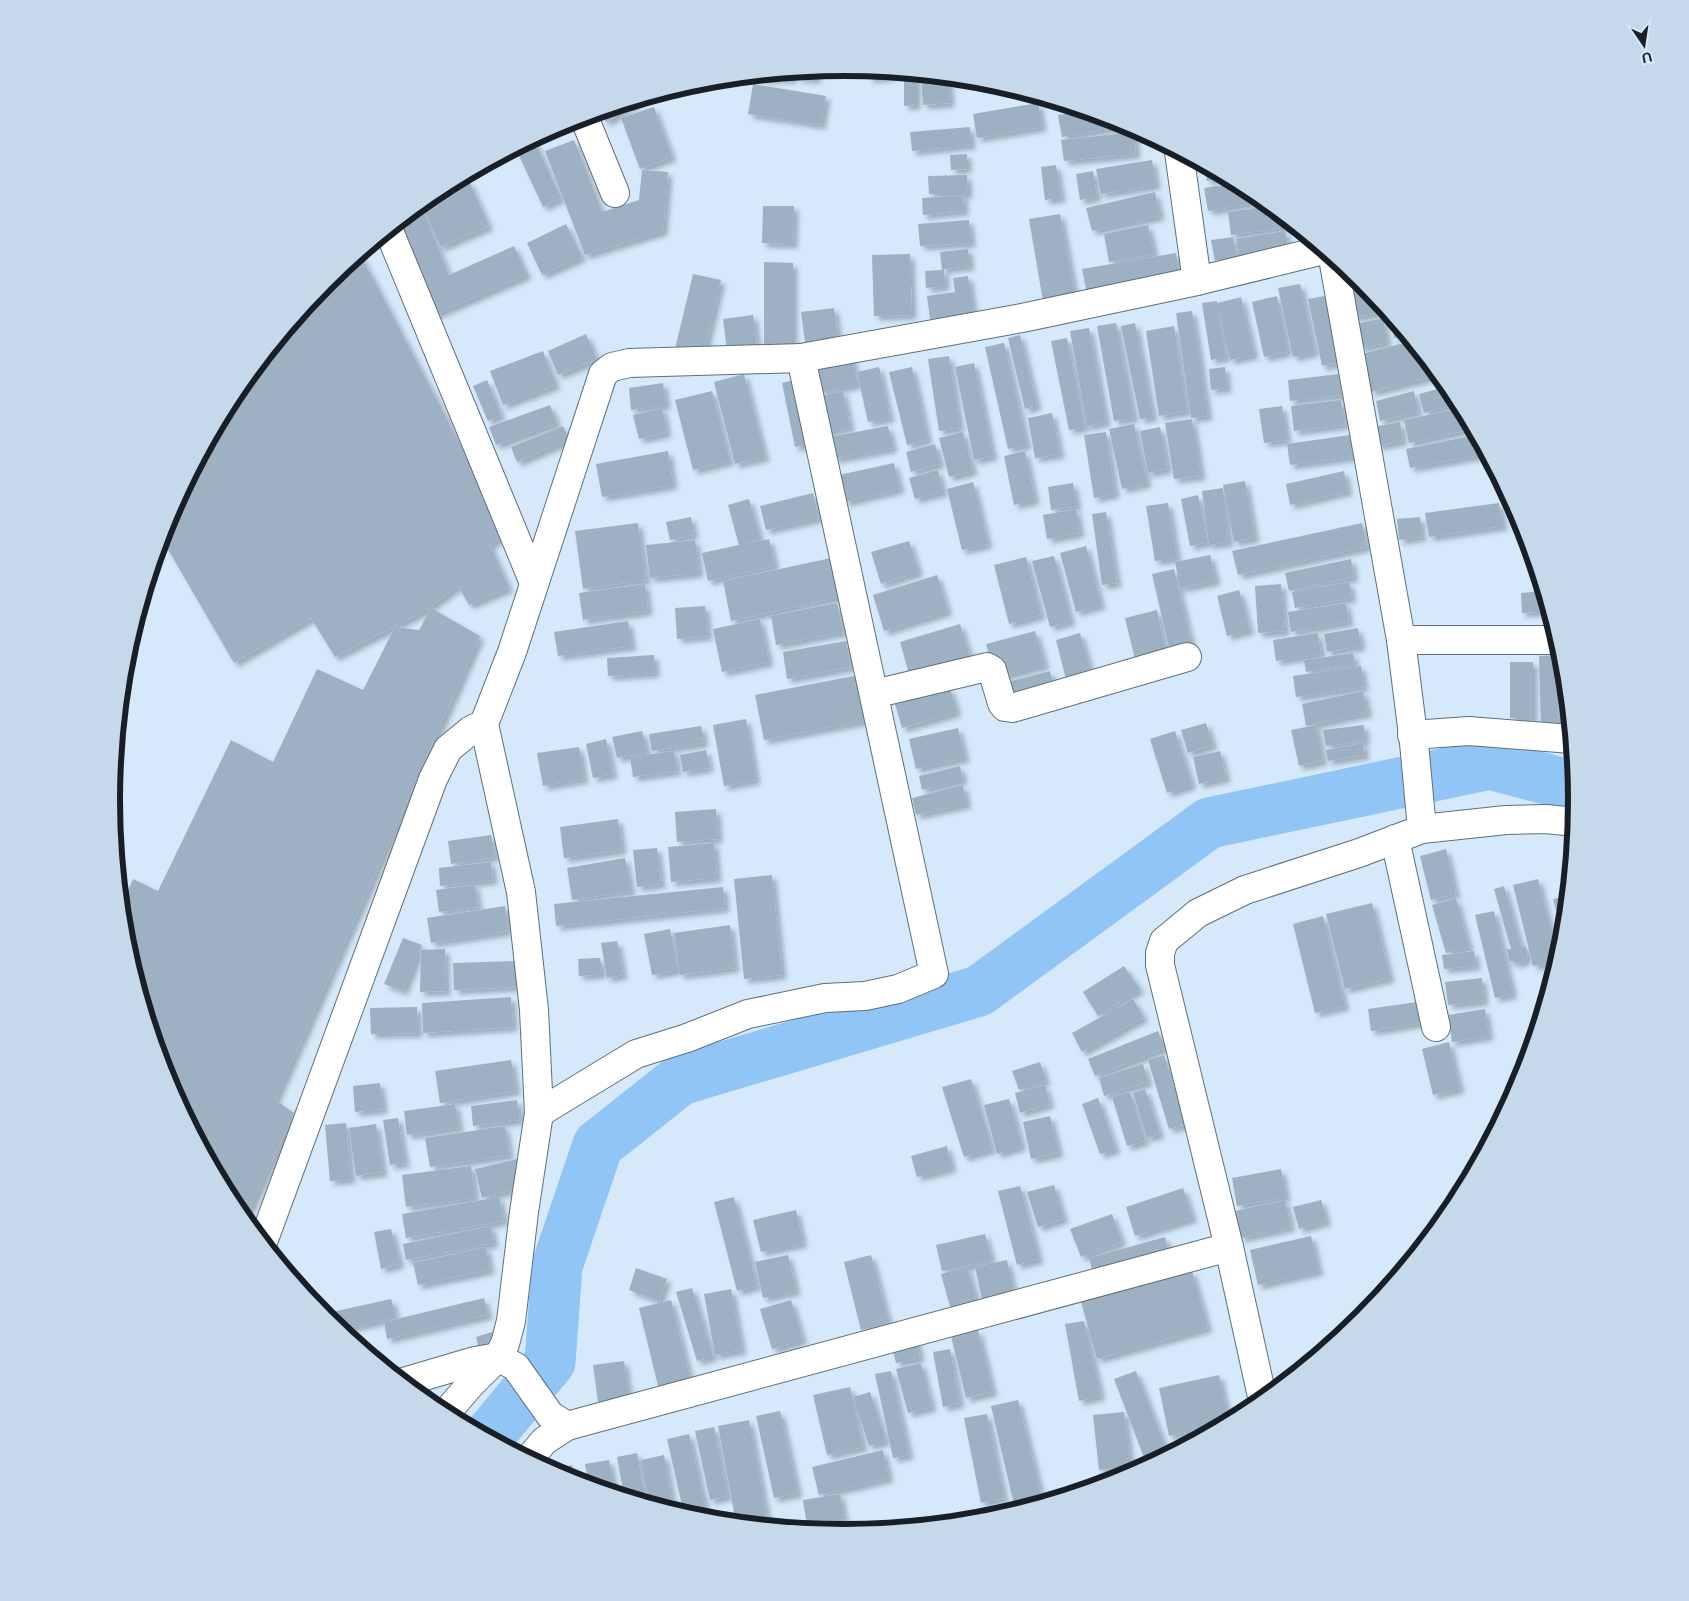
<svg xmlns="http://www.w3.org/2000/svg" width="1689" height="1601" viewBox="0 0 1689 1601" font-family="Helvetica,sans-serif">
	<defs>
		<filter id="shadow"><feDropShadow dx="4.5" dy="4.5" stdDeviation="2.5" flood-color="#0004"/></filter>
	</defs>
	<rect width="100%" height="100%" fill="#d5e9fb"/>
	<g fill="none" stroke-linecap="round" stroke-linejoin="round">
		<!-- river -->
		<path stroke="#90c5f5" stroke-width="51" d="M488,1437L550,1362L557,1266L598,1145L680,1080L979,991L1209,823L1490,764L1576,787"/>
	</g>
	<!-- building -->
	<g fill="#9eb1c2" filter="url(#shadow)">
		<path d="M817,70L816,79L797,78V72Z"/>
		<path d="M868,70L891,72L892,76L869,79Z"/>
		<path d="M792,73V79H760V76Z"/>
		<path d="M904,73L916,75V105L904,106Z"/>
		<path d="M921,75L948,78L950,103L923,105Z"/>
		<path d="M753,84L826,96L821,125L748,114Z"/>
		<path d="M644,99L606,122L600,112Z"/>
		<path d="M1038,103L1042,127L977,138L973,114Z"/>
		<path d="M654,107L672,157L640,169L621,118Z"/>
		<path d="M1084,111L1125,123V126L1062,137L1058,115Z"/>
		<path d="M970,127L971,145L912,151L910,132Z"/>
		<path d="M1134,132L1136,154L1064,161L1061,140Z"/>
		<path d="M534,140L561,198L543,207L516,149Z"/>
		<path d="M574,140L602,212L639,200L642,170L668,172L663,231L585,255L545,151Z"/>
		<path d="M967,154V169L951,170L950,155Z"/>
		<path d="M1152,160L1156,185L1101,194L1096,169Z"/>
		<path d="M1056,165L1061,198L1045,200L1041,167Z"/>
		<path d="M1204,165L1225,177L1207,181Z"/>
		<path d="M1093,171L1097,197L1080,200L1076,174Z"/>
		<path d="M967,175L968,194H929L928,176Z"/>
		<path d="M469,181L489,226L441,247L421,204L428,199Z"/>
		<path d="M1236,183L1252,191L1264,201L1208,211L1204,188Z"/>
		<path d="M1155,192L1160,216L1092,231L1086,208Z"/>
		<path d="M963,195L964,211L923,215L922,198Z"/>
		<path d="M421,205L449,275L514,246L527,275L434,315L398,223Z"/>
		<path d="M763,206H794L793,244L762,243Z"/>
		<path d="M1270,206L1286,219L1287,227L1231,235L1228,212Z"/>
		<path d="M1060,214L1075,295L1043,301L1029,219Z"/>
		<path d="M969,220L971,243L920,246L918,224Z"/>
		<path d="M566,224L582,257L542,275L527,243Z"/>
		<path d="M1148,225L1154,254L1109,262L1104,234Z"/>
		<path d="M1297,228L1316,244L1301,247Z"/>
		<path d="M1285,231L1289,249L1239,258L1236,239Z"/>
		<path d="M1233,237L1237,257L1215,261L1211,240Z"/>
		<path d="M968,249L970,266L944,269L945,286L926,288L925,271L942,270L940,252Z"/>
		<path d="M1176,253L1180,278L1087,294L1082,269Z"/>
		<path d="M360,254L507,533L490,545L509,588L469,605L458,586L426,610L335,657L311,618L234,663L162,539L167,520L235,393L326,282Z"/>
		<path d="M910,254L912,315L874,316L872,255Z"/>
		<path d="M764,262L793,263V344H764Z"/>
		<path d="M1347,269L1363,282L1375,297L1378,313L1352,318Z"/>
		<path d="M693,274L721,280L702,359L674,353Z"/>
		<path d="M968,276L974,314L930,319L927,296L955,292L953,278Z"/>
		<path d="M1300,284L1315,352L1293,357L1278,288Z"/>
		<path d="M1330,295L1344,362L1322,366L1308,299Z"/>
		<path d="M1277,296L1288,352L1264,357L1252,302Z"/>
		<path d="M1241,297L1254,355L1230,360L1218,308L1226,357L1211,360L1202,303L1217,301V303Z"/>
		<path d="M834,308L839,346L806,350L801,312Z"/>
		<path d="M1192,311L1208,416L1191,418L1176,313Z"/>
		<path d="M753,315L757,346L727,350L723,319Z"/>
		<path d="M1390,315L1406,334L1407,336L1394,338Z"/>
		<path d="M1383,318L1387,343L1360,348L1356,324Z"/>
		<path d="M1116,323L1134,418L1114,421L1097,326Z"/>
		<path d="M1135,323L1153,417L1140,419L1121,326Z"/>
		<path d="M1174,326L1187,411L1159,416L1146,331Z"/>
		<path d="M1089,328L1106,422L1087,426L1070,331Z"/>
		<path d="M586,334L597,359L558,375L548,351Z"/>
		<path d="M1020,335L1037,406L1025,409L1008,338Z"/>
		<path d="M1067,338L1085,427L1069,430L1051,341Z"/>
		<path d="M1411,341L1439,375L1371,392L1362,354Z"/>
		<path d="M1004,343L1027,445L1008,449L985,347Z"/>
		<path d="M543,351L556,385L503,405L490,371Z"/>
		<path d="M949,356L960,428L939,431L928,359Z"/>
		<path d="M852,357L858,384L820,393L813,366Z"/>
		<path d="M974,363L993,456L974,460L955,367Z"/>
		<path d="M879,367L890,418L868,422L857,372Z"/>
		<path d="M912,367L928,440L907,445L889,372Z"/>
		<path d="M1225,367L1227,388L1211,390L1209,369Z"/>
		<path d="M744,374L765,457L735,464L714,382Z"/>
		<path d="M1339,374L1342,395L1290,401L1288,380Z"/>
		<path d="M801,378L815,443L795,447L782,383Z"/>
		<path d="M487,380L501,415L488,421L473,386Z"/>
		<path d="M663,383L666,405L631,410L629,388Z"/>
		<path d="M1445,387L1450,406L1424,413L1419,394Z"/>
		<path d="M712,391L730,461L693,470L675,400Z"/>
		<path d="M843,391L850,427L824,433L817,397Z"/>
		<path d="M1414,391L1418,412L1380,421L1376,401Z"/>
		<path d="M1341,400L1345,425L1294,431L1291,406Z"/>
		<path d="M550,405L557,423L496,445L489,427Z"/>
		<path d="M1282,406L1287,440L1264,443L1259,409Z"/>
		<path d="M662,408L667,433L639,439L633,415Z"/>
		<path d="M1462,408L1473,429L1409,443L1404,420Z"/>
		<path d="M1052,413L1060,454L1035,458L1028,418Z"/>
		<path d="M1192,419L1201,476L1174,479L1165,423Z"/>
		<path d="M1400,422L1403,441L1377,446L1373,427Z"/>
		<path d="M1134,424L1147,483L1122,489L1109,429Z"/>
		<path d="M563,426L569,440L517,462L511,447Z"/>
		<path d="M888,426L893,448L834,459L829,437Z"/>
		<path d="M1160,427L1168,469L1148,473L1140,431Z"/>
		<path d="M963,432L973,471L949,477L939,438Z"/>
		<path d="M1106,432L1115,494L1094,498L1084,435Z"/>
		<path d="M1350,435L1353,457L1290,465L1287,444Z"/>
		<path d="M1476,435L1486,454L1410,468L1406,449Z"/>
		<path d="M935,444L940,464L911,472L906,452Z"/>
		<path d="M668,451L673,485L602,497L596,464Z"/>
		<path d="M1025,451L1035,500L1014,505L1004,456Z"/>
		<path d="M894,463L900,489L845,502L839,475Z"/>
		<path d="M938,470L943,492L915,499L909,478Z"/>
		<path d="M1344,471L1348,491L1290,505L1286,484Z"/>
		<path d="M1245,481L1255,538L1234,542L1223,485Z"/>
		<path d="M973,482L988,544L962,550L947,489Z"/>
		<path d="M1073,483L1077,506L1051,510L1048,487Z"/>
		<path d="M1223,488L1229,542L1209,545L1202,491Z"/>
		<path d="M813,493L819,518L766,530L760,506Z"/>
		<path d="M1198,495L1208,542L1190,546L1181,499Z"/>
		<path d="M749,499L760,539L746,544L769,539L775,566L708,581L702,553L739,545L728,505Z"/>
		<path d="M1168,503L1177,558L1155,561L1146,506Z"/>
		<path d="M1499,503L1503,526L1429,537L1425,513Z"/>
		<path d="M1076,509L1080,533L1047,539L1043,515Z"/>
		<path d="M1106,512L1117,583L1102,585L1092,514Z"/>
		<path d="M691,517L694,535L670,540L666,522Z"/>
		<path d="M1420,517L1422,537L1399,540L1397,519Z"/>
		<path d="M638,523L646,580L583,589L575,531Z"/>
		<path d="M1362,523L1367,547L1238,575L1232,551Z"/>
		<path d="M695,540L699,573L650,578L646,545Z"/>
		<path d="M909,541L919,572L881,584L871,552Z"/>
		<path d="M1086,546L1101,605L1076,612L1060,553Z"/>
		<path d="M1210,555L1216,581L1180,588L1175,562Z"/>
		<path d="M1054,556L1071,621L1050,627L1032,561Z"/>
		<path d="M1026,557L1041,615L1009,624L994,565Z"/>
		<path d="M831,558L840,597L731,621L723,581Z"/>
		<path d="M1351,559L1354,577L1289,591L1285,573Z"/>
		<path d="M1174,569L1191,642L1169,648L1152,574Z"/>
		<path d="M937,575L948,611L884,631L873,595Z"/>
		<path d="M1349,582L1352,598L1295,608L1292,592Z"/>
		<path d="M645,584L648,611L583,620L579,593Z"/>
		<path d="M1281,584L1285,631L1258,633L1255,586Z"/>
		<path d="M1239,590L1250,630L1227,636L1217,596Z"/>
		<path d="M1543,591L1549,611L1522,613L1521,593Z"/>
		<path d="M837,603L843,632L776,645L771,616Z"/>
		<path d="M1346,603L1349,622L1291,632L1288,612Z"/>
		<path d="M705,606L708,636L677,639L675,608Z"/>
		<path d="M431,608L480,636L275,1100L294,1113L245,1219L235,1207L167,1081L126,943L122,904L133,879L158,891L231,740L273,762L317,669L363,690L395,627L419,630Z"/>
		<path d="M1157,610L1166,652L1135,659L1125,618Z"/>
		<path d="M760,619L769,662L722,672L713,629Z"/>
		<path d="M628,621L632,646L558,656L554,632Z"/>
		<path d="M960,624L972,664L911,681L900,642Z"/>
		<path d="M1358,628L1361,646L1327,652L1324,634Z"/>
		<path d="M1035,631L1045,665L996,678L986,644Z"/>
		<path d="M1080,633L1093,680L1068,687L1056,640Z"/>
		<path d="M1318,633L1321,654L1276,661L1273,640Z"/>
		<path d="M846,641L851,667L787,679L783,652Z"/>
		<path d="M1353,653L1355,664L1306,672L1304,660Z"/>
		<path d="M654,655L655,673L608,676L607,658Z"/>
		<path d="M1557,655L1559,728H1541L1539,656Z"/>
		<rect x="1510" y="662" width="23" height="56"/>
		<path d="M1561,663H1564L1567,690H1565Z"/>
		<path d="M1361,666L1364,687L1296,697L1293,676Z"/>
		<path d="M1050,671L1055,690L1005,703L1000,684Z"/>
		<path d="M859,675L868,720L764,740L755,695Z"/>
		<path d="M950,688L957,712L902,728L895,704Z"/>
		<path d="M1363,691L1368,713L1306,726L1302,704Z"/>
		<path d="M746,719L756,780L724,786L713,725Z"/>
		<path d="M1206,723L1213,745L1188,753L1181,730Z"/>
		<path d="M1316,725L1323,761L1299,766L1291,730Z"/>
		<path d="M1364,725L1365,741L1326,746L1323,730Z"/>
		<path d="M701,726L704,743L652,751L649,734Z"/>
		<path d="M958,728L965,758L916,769L909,739Z"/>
		<path d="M642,731L647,752L617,758L612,737Z"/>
		<path d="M1175,731L1192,785L1167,793L1150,739Z"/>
		<path d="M606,739L613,774L593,778L586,744Z"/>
		<path d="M1363,743L1365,755L1328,761L1326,750Z"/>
		<path d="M579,747L584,779L543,786L537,753Z"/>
		<path d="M706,750L709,768L683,772L680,755Z"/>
		<path d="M674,751L677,771L633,777L630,757Z"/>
		<path d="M1220,751L1226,778L1199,784L1193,757Z"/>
		<path d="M960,766L963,780L922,790L919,776Z"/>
		<path d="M963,785L967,804L916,815L912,798Z"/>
		<path d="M716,809L718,839L677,842L675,812Z"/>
		<path d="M618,819L622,850L564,858L560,827Z"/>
		<path d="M491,835L495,857L451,864L448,841Z"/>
		<path d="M714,843L717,878L671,882L668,847Z"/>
		<path d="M657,848L661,884L637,887L633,850Z"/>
		<path d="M1446,849L1456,894L1431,900L1420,856Z"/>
		<path d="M625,858L631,891L572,900L567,868Z"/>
		<path d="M491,862L493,880L440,886L439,868Z"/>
		<path d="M772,875L782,975L744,979L734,879Z"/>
		<path d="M1538,879L1558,960L1533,966L1513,885Z"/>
		<path d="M475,885L478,907L439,912L436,890Z"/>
		<path d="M1504,886L1521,947L1526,946L1528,958L1524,959L1525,961L1515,964L1514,961H1509L1507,949H1511L1494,889Z"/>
		<path d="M723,887L725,908L556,926L554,904Z"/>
		<path d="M1568,896L1566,919L1559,921L1553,899Z"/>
		<path d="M1456,898L1469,947L1446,953L1432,905Z"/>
		<path d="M1372,903L1390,978L1345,989L1326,914Z"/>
		<path d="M505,906L508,931L431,943L427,918Z"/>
		<path d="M1494,911L1513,994L1495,998L1475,915Z"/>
		<path d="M1323,916L1345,1006L1315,1013L1293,924Z"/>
		<path d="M730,925L735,968L680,975L674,933Z"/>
		<path d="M670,929L678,970L652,975L644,934Z"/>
		<path d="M403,938L422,945L403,991L384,984Z"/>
		<path d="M617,941L623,975L607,978L601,943Z"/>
		<path d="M445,949L446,991L420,992L421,950Z"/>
		<path d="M1474,951L1476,966L1444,969L1442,955Z"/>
		<path d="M600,958L602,974L579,976L578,959Z"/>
		<path d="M515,961L516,987L454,990L453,963Z"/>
		<path d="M1124,966L1140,989L1098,1016L1083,992Z"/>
		<path d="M1482,978L1484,1001L1448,1005L1445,982Z"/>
		<path d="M511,997L513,1027L423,1033L422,1003Z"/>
		<path d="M1133,999L1144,1017L1082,1052L1072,1033Z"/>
		<path d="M1417,1002L1420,1023L1371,1031L1368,1009Z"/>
		<path d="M417,1007L418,1033L371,1034L370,1008Z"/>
		<path d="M1485,1009L1489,1036L1452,1042L1448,1015Z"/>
		<path d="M1158,1031L1165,1048L1095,1076L1088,1059Z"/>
		<path d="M1449,1042L1460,1089L1433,1095L1422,1049Z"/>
		<path d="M1164,1055L1186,1124L1169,1129L1148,1060Z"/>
		<path d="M511,1060L516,1091L440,1103L435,1071Z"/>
		<path d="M1040,1062L1046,1081L1019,1090L1012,1071Z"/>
		<path d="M1143,1064L1148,1082L1104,1096L1099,1078Z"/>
		<path d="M971,1079L992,1149L964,1157L942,1087Z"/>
		<path d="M380,1083L383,1109L355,1112L353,1086Z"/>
		<path d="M1045,1085L1050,1104L1020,1113L1015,1093Z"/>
		<path d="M1145,1089L1160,1134L1147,1138L1133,1093Z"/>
		<path d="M1130,1092L1145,1141L1127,1146L1112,1097Z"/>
		<path d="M1098,1098L1116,1149L1100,1154L1082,1104Z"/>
		<path d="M1009,1099L1022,1146L997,1154L984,1105Z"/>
		<path d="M517,1100L520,1120L473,1126L471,1106Z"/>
		<path d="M455,1104L459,1128L407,1135L404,1111Z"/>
		<path d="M1050,1116L1059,1153L1031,1159L1023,1122Z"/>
		<path d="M398,1118L405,1163L390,1165L383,1120Z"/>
		<path d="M346,1123L351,1179L330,1181L325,1125Z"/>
		<path d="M376,1124L383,1172L356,1176L349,1128Z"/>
		<path d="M505,1126L509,1155L430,1167L425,1138Z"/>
		<path d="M947,1146L952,1168L917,1177L911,1156Z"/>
		<path d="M517,1159L524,1187L482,1198L475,1169Z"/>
		<path d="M471,1166L475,1198L406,1207L402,1175Z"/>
		<path d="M1281,1169L1286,1197L1237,1206L1232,1178Z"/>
		<path d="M1054,1185L1064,1219L1038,1227L1027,1192Z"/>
		<path d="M1020,1186L1039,1259L1017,1265L998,1191Z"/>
		<path d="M1183,1188L1193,1218L1135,1236L1126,1207Z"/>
		<path d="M499,1197L504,1221L406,1238L402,1214Z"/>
		<path d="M734,1197L757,1286L737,1291L714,1202Z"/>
		<path d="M1285,1200L1291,1227L1241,1238L1235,1211Z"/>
		<path d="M1321,1200L1327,1221L1299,1229L1293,1207Z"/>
		<path d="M796,1210L803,1243L761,1252L753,1220Z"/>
		<path d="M1112,1214L1122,1242L1081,1257L1070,1229Z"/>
		<path d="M491,1226L494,1243L406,1260L403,1244Z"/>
		<path d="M391,1229L400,1264L381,1269L374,1232Z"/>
		<path d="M985,1234L992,1261L942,1271L936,1245Z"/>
		<path d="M1311,1236L1319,1271L1258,1285L1250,1250Z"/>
		<path d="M1165,1237L1171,1259L1095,1280L1089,1258Z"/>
		<path d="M486,1247L490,1270L418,1285L413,1263Z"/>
		<path d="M788,1255L796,1291L763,1298L755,1262Z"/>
		<path d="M871,1255L889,1323L861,1330L844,1262Z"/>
		<path d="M1007,1260L1015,1298L983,1304L975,1267Z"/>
		<path d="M967,1267L978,1306L952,1313L941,1274Z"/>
		<path d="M636,1268L667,1279L659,1301L629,1290Z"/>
		<path d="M1192,1271L1208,1328L1097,1359L1081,1302Z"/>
		<path d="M692,1288L713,1356L697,1361L676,1292Z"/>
		<path d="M731,1289L742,1350L715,1355L704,1294Z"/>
		<path d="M484,1298L488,1315L387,1339L384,1322Z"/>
		<path d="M391,1299L396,1317L340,1330L323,1314Z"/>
		<path d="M671,1300L691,1382L659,1390L639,1308Z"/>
		<path d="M791,1300L803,1340L772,1349L760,1309Z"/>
		<path d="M1084,1321L1101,1396L1079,1401L1065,1324Z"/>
		<path d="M978,1330L993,1392L966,1398L951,1336Z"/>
		<path d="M492,1332L495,1346L479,1350L476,1337Z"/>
		<path d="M916,1337L920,1358L896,1363L891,1342Z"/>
		<path d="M950,1349L960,1403L943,1407L933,1352Z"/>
		<path d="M624,1361L630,1404L599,1409L593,1365Z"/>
		<path d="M921,1363L932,1407L908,1413L896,1369Z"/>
		<path d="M891,1371L909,1455L893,1458L875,1374Z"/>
		<path d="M1136,1371L1167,1451L1145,1460L1114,1379Z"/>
		<path d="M1219,1375L1229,1422L1169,1436L1159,1388Z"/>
		<path d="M850,1387L863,1447L827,1455L813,1395Z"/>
		<path d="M870,1392L886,1441L869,1446L853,1397Z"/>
		<path d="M1018,1400L1043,1502L1015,1509L991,1406Z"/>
		<path d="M780,1411L798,1493L774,1498L756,1416Z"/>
		<path d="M1124,1412L1131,1467L1099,1470L1093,1415Z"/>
		<path d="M987,1414L1004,1498L981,1503L964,1418Z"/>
		<path d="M749,1420L768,1523L758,1525L736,1523L718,1426Z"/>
		<path d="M714,1427L728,1496L710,1500L695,1431Z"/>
		<path d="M689,1434L708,1519L705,1520L684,1514L667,1439Z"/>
		<path d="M883,1450L889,1478L819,1495L812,1467Z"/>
		<path d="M637,1453L646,1503L624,1496L617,1457Z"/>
		<path d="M664,1455L674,1511L649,1504L641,1460Z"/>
		<path d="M609,1460L615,1493L589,1485L585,1464Z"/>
		<path d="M572,1465L576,1481L564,1478L549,1470Z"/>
		<path d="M840,1494L844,1519L807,1525L803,1500Z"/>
		<path d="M838,1524L839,1533L811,1530V1527Z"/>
	</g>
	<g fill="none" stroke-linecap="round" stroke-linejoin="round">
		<!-- street casing -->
		<g stroke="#5d6f7f" stroke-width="30">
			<g id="street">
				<path d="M584,117L615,193"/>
				<path d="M1179,152L1197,281"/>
				<path d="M389,231L534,583"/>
				<path d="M1333,258L1401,640L1414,743L1422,829"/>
				<path d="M1401,640H1558"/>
				<path d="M874,694L987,667L992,670L1002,703L1005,707L1012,708L1187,657"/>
				<path d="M1412,735L1469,731L1571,739"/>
				<path d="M1395,839L1436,1027"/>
				<path d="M539,1113L636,1054L687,1038L748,1014L825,998L865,996L898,989L934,974L801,358"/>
				<path d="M263,1242L433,779L448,749L471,730L484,724"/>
				<path d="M404,1382L475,1361L498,1357L516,1367L550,1415L567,1426"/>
				<path d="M1263,1401L1229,1247L1160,965V953L1164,941L1198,913L1245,890L1359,853L1422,829L1506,820L1546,819L1575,822"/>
				<path d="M445,1414L470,1385L498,1357L505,1344L511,1321L524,1212L539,1113L534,1010L521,892L484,724L512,652L603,374L612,367L629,363L801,358L1022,318L1197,281L1324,250"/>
				<path d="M529,1459L544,1441L567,1426L1229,1247"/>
			</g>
		</g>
		<!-- street -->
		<use href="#street" stroke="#fff" stroke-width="28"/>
	</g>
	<!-- crop -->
	<path d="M0 0H1689V1601H0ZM120 800a724 724 0 1 1 1448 0a724 724 0 1 1-1448 0Z" fill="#c6d9ea" fill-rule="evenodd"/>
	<path fill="none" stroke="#181f26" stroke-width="6" d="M120 800a724 724 0 1 1 1448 0a724 724 0 1 1-1448 0Z"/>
	<!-- north arrow -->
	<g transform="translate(1644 45) rotate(167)" stroke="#d5e9fb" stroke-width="4" paint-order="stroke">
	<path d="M0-4L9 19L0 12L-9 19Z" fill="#181f26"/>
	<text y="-8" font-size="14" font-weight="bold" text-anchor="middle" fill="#181f26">U</text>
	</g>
</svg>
